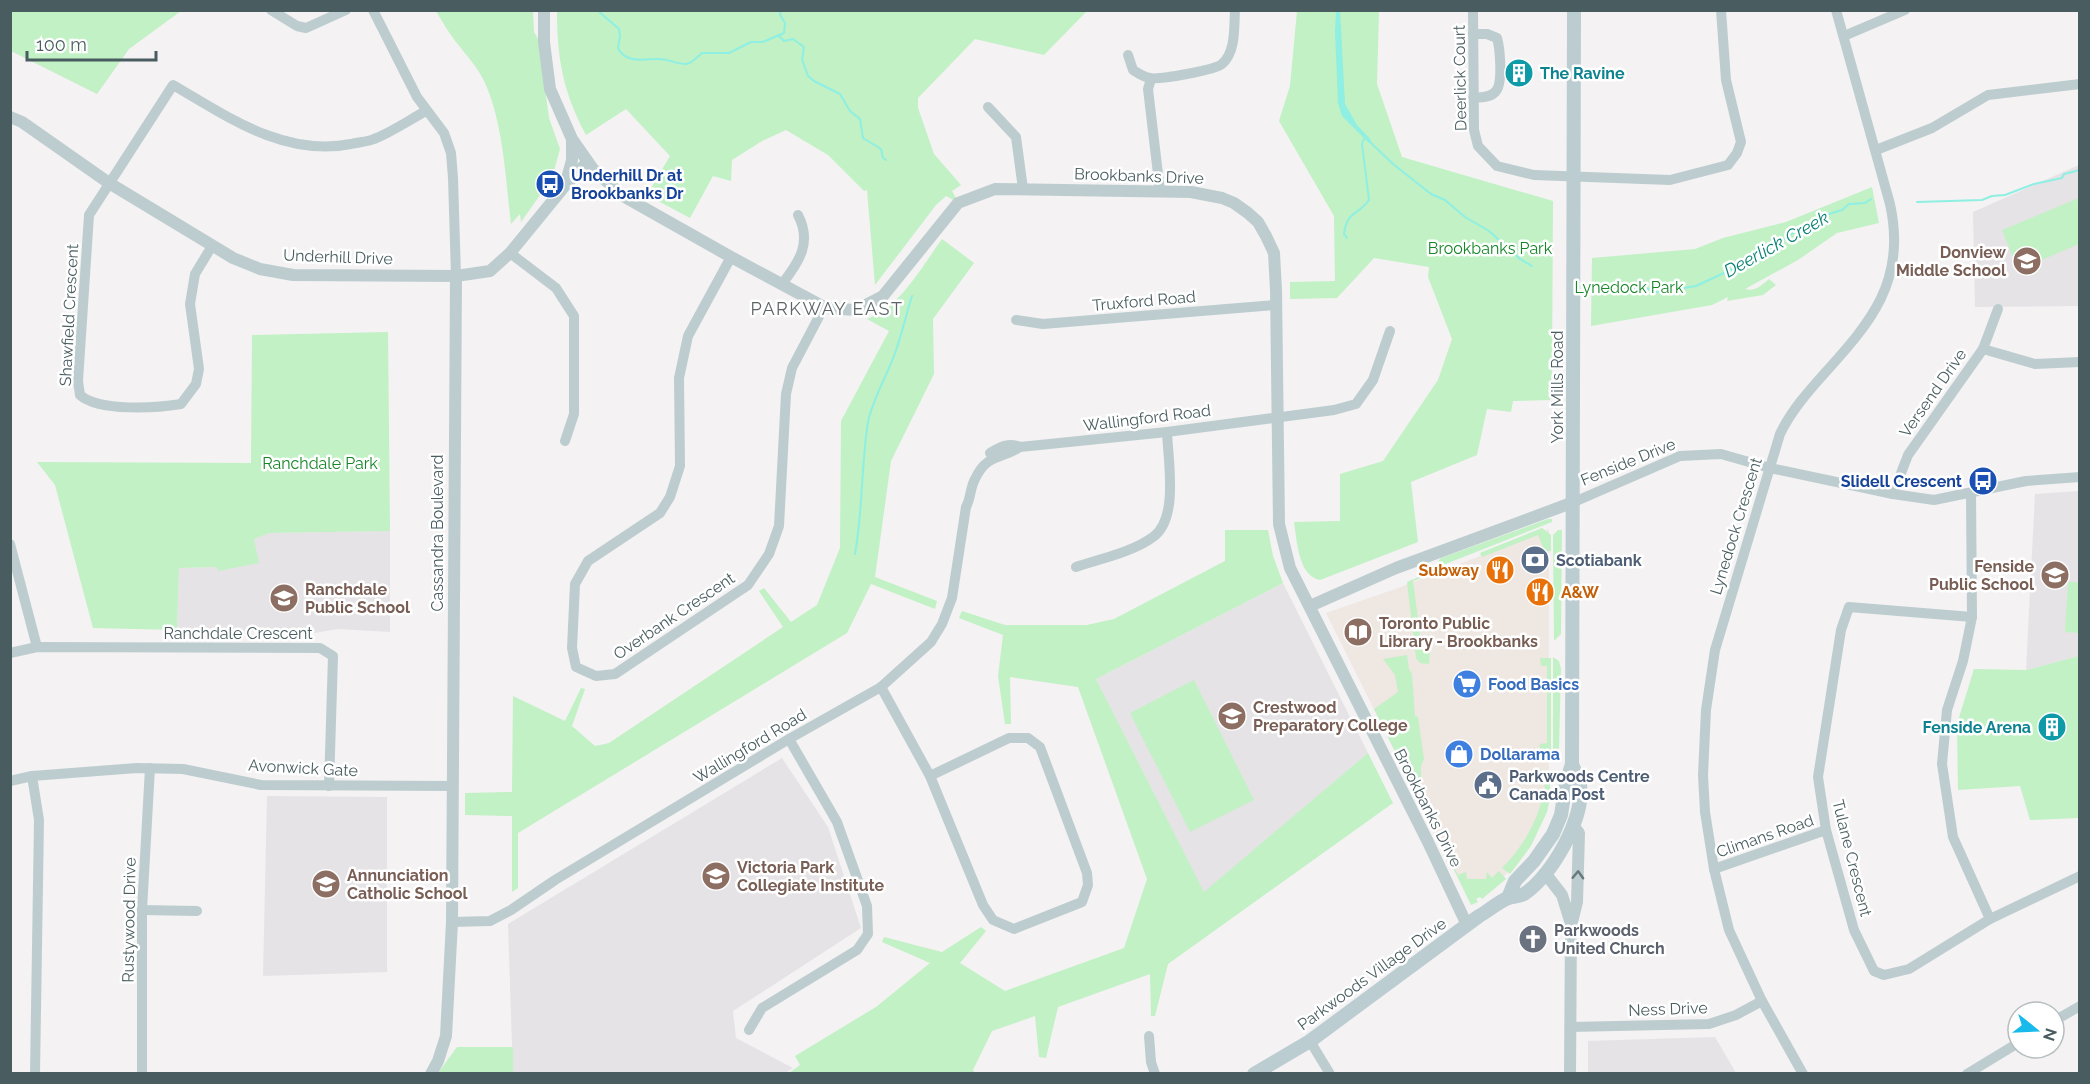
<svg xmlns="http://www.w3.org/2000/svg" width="2090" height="1084" viewBox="0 0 2090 1084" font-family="Raleway,sans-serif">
	<rect width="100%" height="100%" fill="#f4f2f3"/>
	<!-- commercial -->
	<path fill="#efe7e2" d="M1549,529V772L1547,805L1516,864L1501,879L1470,902L1326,613L1398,588Z"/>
	<!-- education -->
	<g fill="#e5e3e5">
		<path d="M2079,165V306L1975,307L1973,212Z"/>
		<path d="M2079,491V656L2026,670L2035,494Z"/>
		<path d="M390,531V632L338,629L314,633L177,630L179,568L217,567V553L269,533Z"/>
		<path d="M1283,583L1368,753L1204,893L1096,679Z"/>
		<path d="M782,758L828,827L861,928L733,1011L736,1038L793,1068L785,1073L513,1074L508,924Z"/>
		<path d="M267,796L387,797V972L263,976Z"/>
		<path d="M1715,1037L1736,1073H1588V1041Z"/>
	</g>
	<!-- green -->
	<g fill="#c1f1c4">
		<path d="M10,11L181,10V11L129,49L97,94L11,51Z"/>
		<path d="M436,11H533L534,32L542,45V65L549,118L560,149L552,178L521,222L520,214L511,224C506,181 503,122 485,83C478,67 466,55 456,42C448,32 442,21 436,11Z"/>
		<path d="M557,11H1087L1044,55L975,39L918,98V108L934,154L961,185L952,191L959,203L946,196L936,205L875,285L867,190L864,191L828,155L786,130L762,141L732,160L731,181L713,176L690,218L647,195L670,156L626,109L586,135C563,92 557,58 557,11Z"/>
		<path d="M1297,11H1379L1377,84L1402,157L1553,201L1552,369L1550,400L1513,401L1511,412L1487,409L1477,455L1411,482L1418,542L1320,580C1298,576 1297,540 1294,522L1340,521V474L1383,461L1438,380L1452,339L1428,277L1429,267L1374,258L1337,298L1290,299V282L1335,281L1334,216L1279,121L1290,86Z"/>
		<path d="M1872,187L1879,223L1837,233L1798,260L1745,289C1755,292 1762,285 1769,279L1776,285L1763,295L1727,301L1728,297L1712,305L1591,326L1592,258L1695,249L1723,238L1786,222Z"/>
		<path d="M2079,198V244L2018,270L2002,230Z"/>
		<path d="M942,239L974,263L933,319L934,374L891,461L875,577L937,601L935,609L871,584L847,633L518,833V888L512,892V816L465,815V793L512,792L513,696L565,721L581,688L585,689L572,726L595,746L609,743L783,627L759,591L764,588L791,622L817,605L840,548L841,421L889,331L867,319C901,306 921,268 942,239Z"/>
		<path d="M388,332L390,531L269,533L254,539L259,563L218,571L217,567L179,568L177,630L93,628L55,485L37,462L251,463L252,335Z"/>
		<path d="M1548,519H1552V522L1438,567V561L1441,558Z"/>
		<path d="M1542,528L1551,535V551L1545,552L1538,535L1482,557L1480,553Z"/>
		<path d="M1225,530H1268L1273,556L1283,583L1096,679L1204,892L1368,753L1393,803L1168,964L1155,1016H1151L1150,974L1058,1007L1046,1058L1039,1057L1035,1016L992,1031L973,1070L975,1073H789L800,1065L795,1056L876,1007L930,963L882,942L884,937L942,952L981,927L986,931L960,963L1005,991L1124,948L1147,879L1078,687L1010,677L1011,724H1005L998,676L1003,635L959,618L962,611L1005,625H1087L1114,619L1225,561Z"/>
		<path d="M1558,530H1562L1561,634L1554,641L1553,535Z"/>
		<path d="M1428,573L1427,576L1413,581L1422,650H1430L1429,664L1420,663L1416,658L1407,582Z"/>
		<path d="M2068,582H2079V633L2065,632Z"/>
		<path d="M1407,655L1409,669L1412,674L1415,716L1418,717L1424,759L1421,766V779L1412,786L1374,709L1398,692L1395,675L1383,659Z"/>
		<path d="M2079,656V818L2030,820L2020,786L1958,790L1957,724L1974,669L2026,670Z"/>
		<path d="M1553,657L1559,661L1561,669L1559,748L1553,755Z"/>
		<path d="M1540,658H1551V753H1539L1540,744L1547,743V666H1541Z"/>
		<path d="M1194,680L1254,800L1190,832L1130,713Z"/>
		<path d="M1539,769L1550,772V798L1547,812L1531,846L1510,874L1502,868C1527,843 1542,813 1546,778L1539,777Z"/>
		<path d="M1446,847H1449L1454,850L1448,854L1458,875L1466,872L1467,879H1486L1487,872L1492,878L1499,871L1506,879L1482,899L1480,897L1476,899L1478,902L1471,905L1444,849Z"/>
		<path d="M457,1047H513V1073H438Z"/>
	</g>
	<!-- water -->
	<path fill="#8eefe2" d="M1336,11H1340L1345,104L1357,125L1371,140L1369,143L1342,116L1338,103L1335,32Z"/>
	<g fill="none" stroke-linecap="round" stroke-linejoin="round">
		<!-- stream -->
		<g stroke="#8eefe2" stroke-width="2">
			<path d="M597,10L619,29L620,36L618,48C626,64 643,59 657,59C666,58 676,64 686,64C693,63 697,57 702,53H729L751,42H763L784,33L785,23L780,15L781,10"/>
			<path d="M778,35L784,41L793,39L804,47L802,59L808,76L814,81L840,94L850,111L860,119L863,138L881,149L883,158L886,160"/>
			<path d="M1370,142L1393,164L1431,194L1445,200L1465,217L1489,231L1520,259L1532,266"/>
			<path d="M1917,202L1982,200L1992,196L2005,195L2034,184L2062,178L2064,174L2080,170"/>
			<path d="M1347,238L1344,234C1347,210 1359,215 1369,200L1362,144L1364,139"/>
			<path d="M1609,287L1644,288L1659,292L1696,286L1752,260L1816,218L1842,210L1849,204L1865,203L1871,199"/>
			<path d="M855,554C863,510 861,466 868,422C873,398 887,376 895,353C902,334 906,315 912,296"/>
		</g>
		<!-- minor -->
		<g stroke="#bdcdcf" stroke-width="10">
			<path d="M271,10L297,26L306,28L346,10"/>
			<path d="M373,10L417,97L444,133L451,153L453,178L456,276"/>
			<path d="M1473,10L1474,130L1478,146L1497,166L1534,175L1670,180L1728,165L1737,153L1741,142L1726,80L1721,10"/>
			<path d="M1473,34H1487L1497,38C1500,48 1503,83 1496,91C1491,98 1481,97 1473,98"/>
			<path d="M1844,36L1905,10"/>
			<path d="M1128,55L1133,70C1138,73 1143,77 1150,78C1159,80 1215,70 1222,64C1236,52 1234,27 1235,10"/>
			<path d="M1151,79L1148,89L1160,191"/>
			<path d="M988,107L1016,137L1023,189"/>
			<path d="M1876,150L1932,128L1988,95L2080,84"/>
			<path d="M212,246L195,274L190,304L199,369L196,384L181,404C157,408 99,412 80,395L78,381L89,215L173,85C228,117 284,157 351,144C358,142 367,142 374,139C392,132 409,120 426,111"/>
			<path d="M510,253L556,288L574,316V414L565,441"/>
			<path d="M731,257L688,336L679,378L680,466L670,497L660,513L588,561L575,584L572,648L576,667L596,676L615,674L748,585L769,554L779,526L786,394L792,368L824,307"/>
			<path d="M782,284C800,261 812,242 798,215"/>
			<path d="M1016,320L1043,324L1276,305"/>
			<path d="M1983,349L2035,364L2080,362"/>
			<path d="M990,453C1000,447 1009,442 1020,447L1167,432L1334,410L1356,404L1373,380L1390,331"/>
			<path d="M1971,493L1972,617L1963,661L1947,710L1942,764L1953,837L1990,919"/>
			<path d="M1893,494L1908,455L1983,349L1998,309"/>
			<path d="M1574,502L1680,456L1721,454L1770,468L1893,494L1934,500L2026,481L2080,477"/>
			<path d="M10,544L37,647"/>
			<path d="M1076,567C1099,559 1133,552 1153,537C1179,519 1168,460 1167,432"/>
			<path d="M1972,617L1849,607L1841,630L1818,777L1826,830L1854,930L1874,971L1884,975L1909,969L1990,919L2080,876"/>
			<path d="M10,653L37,647L320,648L333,656L329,786"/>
			<path d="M881,687L930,776L983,905L993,920L1014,929L1082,902L1088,885L1087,873L1040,747L1028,738H1009L930,776"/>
			<path d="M32,776L39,820L35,1074"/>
			<path d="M10,781L32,776L137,768L183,769L261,785L451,786"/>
			<path d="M1714,869L1826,830"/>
			<path d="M142,910L197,911"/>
			<path d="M452,922L490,921L511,910L555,880L789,739L881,687L931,642L942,624L952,598L966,507C971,498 970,488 975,479C987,453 1003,459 1020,447"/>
			<path d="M2054,1021L2080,1006"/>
			<path d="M1570,1027L1709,1024L1736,1015L1762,1001"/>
			<path d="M749,1030L762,1008L857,950L868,934L867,906L837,822L789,739"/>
			<path d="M1149,1036L1151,1062L1155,1074"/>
			<path d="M1310,1041L1330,1074"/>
			<path d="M142,1074V910L150,768"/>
			<path d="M1803,1074L1762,1001L1729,930L1714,869L1705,812L1703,775L1706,710L1715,650L1780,434C1791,411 1807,393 1823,375C1871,322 1907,281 1890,204L1836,10"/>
			<path d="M1967,1074L2018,1043"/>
		</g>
		<!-- tertiary -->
		<g stroke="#bdcdcf" stroke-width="12">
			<path d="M544,10V42L550,89L572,139L593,169L623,196L731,257L826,308L856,310L883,296L958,203L995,189L1191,192L1222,198L1234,203L1248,213L1258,222L1266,236L1274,253L1276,290L1279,524L1290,568L1428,842L1467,925"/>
			<path d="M10,117L22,122L109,183L233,258L260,269L293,275L456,276L490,271L510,253L564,187L587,162"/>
			<path d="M566,182L572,160V140"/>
			<path d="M1310,606L1396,568L1574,502"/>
			<path d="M1545,873L1562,895L1571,924"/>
			<path d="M431,1074L438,1061L446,1036L452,922L456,276"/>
			<path d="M1570,1074L1571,926L1577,902L1579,833L1573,825"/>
		</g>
		<!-- secondary -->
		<g stroke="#bbcdd1" stroke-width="14">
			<path d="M1508,898L1515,881L1534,861L1553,834L1561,815L1566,783L1572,764L1574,10"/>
			<path d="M1254,1074L1310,1041L1479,916C1488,911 1497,903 1506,899C1512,896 1519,897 1524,894C1551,877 1585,818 1580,785C1579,778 1574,770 1572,764"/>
		</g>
	</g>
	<!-- one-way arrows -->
	<defs><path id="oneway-chevron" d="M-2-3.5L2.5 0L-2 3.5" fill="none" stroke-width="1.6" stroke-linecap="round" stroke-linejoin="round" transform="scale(1.5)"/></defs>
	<use stroke="#66797c" href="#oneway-chevron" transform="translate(1578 875) rotate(-88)"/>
	<!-- icons -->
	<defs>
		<g id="building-disc" transform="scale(1.5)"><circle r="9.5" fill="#0f9aa8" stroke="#fff"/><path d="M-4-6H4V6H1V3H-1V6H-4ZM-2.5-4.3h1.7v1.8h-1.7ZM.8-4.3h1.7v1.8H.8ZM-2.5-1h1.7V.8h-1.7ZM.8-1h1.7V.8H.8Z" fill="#fff"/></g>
		<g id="bus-disc" transform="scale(1.5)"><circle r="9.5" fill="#1a4fb4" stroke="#fff"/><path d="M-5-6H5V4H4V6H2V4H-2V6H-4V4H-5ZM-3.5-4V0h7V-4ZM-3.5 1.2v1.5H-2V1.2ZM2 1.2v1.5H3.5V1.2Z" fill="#fff"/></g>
		<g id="school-disc" transform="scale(1.5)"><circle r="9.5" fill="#8d6e63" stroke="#fff"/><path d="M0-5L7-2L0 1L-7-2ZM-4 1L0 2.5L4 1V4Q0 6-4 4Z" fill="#fff"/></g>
		<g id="bank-disc" transform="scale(1.5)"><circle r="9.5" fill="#5c6f8a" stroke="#fff"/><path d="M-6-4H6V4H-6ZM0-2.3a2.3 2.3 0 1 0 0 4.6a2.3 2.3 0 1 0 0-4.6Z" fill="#fff"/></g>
		<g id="restaurant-disc" transform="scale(1.5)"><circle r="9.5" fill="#e8710a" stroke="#fff"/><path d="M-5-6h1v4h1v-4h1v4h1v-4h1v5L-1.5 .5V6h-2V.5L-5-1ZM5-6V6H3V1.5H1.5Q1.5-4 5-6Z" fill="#fff"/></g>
		<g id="library-disc" transform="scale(1.5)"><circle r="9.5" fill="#8d6e63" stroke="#fff"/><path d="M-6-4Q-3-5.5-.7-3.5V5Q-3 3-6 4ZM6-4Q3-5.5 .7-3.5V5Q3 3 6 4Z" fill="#fff"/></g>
		<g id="supermarket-disc" transform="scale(1.5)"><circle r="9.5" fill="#3f7fe0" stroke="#fff"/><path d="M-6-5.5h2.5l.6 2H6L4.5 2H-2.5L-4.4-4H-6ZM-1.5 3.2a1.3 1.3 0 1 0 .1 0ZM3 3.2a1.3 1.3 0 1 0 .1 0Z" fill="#fff"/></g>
		<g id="shop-disc" transform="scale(1.5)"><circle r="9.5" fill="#3f7fe0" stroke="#fff"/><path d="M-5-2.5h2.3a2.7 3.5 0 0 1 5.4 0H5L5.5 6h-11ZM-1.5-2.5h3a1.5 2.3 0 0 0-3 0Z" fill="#fff"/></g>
		<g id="civic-disc" transform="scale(1.5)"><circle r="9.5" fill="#5c6f8a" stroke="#fff"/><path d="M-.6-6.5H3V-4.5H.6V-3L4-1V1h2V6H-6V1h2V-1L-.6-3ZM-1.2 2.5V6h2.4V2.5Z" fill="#fff"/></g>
		<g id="church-disc" transform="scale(1.5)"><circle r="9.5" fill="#6b7280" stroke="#fff"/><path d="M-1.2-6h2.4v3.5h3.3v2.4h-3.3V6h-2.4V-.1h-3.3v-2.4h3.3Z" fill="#fff"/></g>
	</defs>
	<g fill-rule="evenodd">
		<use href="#building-disc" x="1519" y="73"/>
		<use href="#bus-disc" x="550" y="184"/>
		<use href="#school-disc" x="2027" y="261"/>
		<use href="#bus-disc" x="1983" y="481"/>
		<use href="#bank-disc" x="1535" y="560"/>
		<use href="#restaurant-disc" x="1500" y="570"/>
		<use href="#school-disc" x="2055" y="575"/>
		<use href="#restaurant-disc" x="1540" y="592"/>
		<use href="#school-disc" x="284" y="598"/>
		<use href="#library-disc" x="1358" y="632"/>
		<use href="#supermarket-disc" x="1467" y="684"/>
		<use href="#school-disc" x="1232" y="716"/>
		<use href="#building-disc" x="2052" y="727"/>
		<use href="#shop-disc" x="1459" y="754"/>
		<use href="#civic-disc" x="1488" y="785"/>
		<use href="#school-disc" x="716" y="876"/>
		<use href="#school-disc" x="326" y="884"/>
		<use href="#church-disc" x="1533" y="939"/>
	</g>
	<g text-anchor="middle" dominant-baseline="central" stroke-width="5" stroke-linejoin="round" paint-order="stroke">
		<!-- culture labels -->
		<g font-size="16" font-weight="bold" fill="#0d838f" stroke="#fff" text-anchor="start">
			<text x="1540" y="73">The Ravine</text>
			<text x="2031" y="727" text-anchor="end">Fenside Arena</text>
		</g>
		<!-- street labels -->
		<g font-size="16" fill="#495d60" stroke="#fff">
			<text transform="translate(1460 78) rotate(-91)">Deerlick Court</text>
			<text transform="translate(1139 176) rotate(2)">Brookbanks Drive</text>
			<text transform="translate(338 257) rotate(2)">Underhill Drive</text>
			<text transform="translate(1144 301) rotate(-5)">Truxford Road</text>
			<text transform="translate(69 315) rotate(-87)">Shawfield Crescent</text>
			<text transform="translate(1557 387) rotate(-90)">York Mills Road</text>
			<text transform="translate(1933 393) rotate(-55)">Versend Drive</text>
			<text transform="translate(1147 418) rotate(-7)">Wallingford Road</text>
			<text transform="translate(1628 462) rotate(-22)">Fenside Drive</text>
			<text transform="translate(1736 526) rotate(-73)">Lynedock Crescent</text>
			<text transform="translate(437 533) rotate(-90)">Cassandra Boulevard</text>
			<text transform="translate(674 616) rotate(-34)">Overbank Crescent</text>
			<text x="238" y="633">Ranchdale Crescent</text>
			<text transform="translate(750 746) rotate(-31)">Wallingford Road</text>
			<text transform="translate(303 768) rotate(3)">Avonwick Gate</text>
			<text transform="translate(1428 808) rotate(63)">Brookbanks Drive</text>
			<text transform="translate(1765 836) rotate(-19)">Climans Road</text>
			<text transform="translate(1852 858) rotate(76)">Tulane Crescent</text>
			<text transform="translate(129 920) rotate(-89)">Rustywood Drive</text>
			<text transform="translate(1372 974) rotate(-36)">Parkwoods Village Drive</text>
			<text transform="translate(1668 1009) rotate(-2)">Ness Drive</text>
		</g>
		<!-- transit labels -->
		<g font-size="16" font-weight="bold" fill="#164399" stroke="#fff" text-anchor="start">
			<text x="571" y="175">Underhill Dr at<tspan x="571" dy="18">Brookbanks Dr</tspan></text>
			<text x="1962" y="481" text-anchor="end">Slidell Crescent</text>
		</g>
		<!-- park labels -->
		<g font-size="16" fill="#168628" stroke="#fff">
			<text x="1490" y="248">Brookbanks Park</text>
			<text x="1629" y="287">Lynedock Park</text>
			<text x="320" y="463">Ranchdale Park</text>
		</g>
		<!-- education labels -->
		<g font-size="16" font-weight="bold" fill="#785e54" stroke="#fff" text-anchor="start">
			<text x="2006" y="252" text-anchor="end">Donview<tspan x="2006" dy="18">Middle School</tspan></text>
			<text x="2034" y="566" text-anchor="end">Fenside<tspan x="2034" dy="18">Public School</tspan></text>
			<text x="305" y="589">Ranchdale<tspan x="305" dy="18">Public School</tspan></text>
			<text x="1379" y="623">Toronto Public<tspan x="1379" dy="18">Library - Brookbanks</tspan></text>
			<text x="1253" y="707">Crestwood<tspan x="1253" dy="18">Preparatory College</tspan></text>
			<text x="737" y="867">Victoria Park<tspan x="737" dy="18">Collegiate Institute</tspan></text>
			<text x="347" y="875">Annunciation<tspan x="347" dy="18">Catholic School</tspan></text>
		</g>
		<!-- service labels -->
		<g font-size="16" font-weight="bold" fill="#4e5e75" stroke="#fff" text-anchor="start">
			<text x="1556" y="560">Scotiabank</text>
			<text x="1509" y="776">Parkwoods Centre<tspan x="1509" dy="18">Canada Post</tspan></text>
		</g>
		<!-- food labels -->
		<g font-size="16" font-weight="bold" fill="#c56008" stroke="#fff" text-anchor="end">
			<text x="1479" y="570">Subway</text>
			<text x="1561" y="592" text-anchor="start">A&amp;W</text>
		</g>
		<!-- shop labels -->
		<g font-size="16" font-weight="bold" fill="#366cbe" stroke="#fff" text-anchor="start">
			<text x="1488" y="684">Food Basics</text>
			<text x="1480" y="754">Dollarama</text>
		</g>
		<!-- worship labels -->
		<g font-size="16" font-weight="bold" fill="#5b616d" stroke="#fff" text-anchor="start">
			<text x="1554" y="930">Parkwoods<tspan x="1554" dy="18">United Church</tspan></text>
		</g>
		<!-- water labels -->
		<g font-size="18" font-style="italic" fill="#0b8274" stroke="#fff">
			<text transform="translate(1776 244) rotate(-29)">Deerlick Creek</text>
		</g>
		<!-- neighbourhood labels -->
		<g font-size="18" letter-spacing="1.5" fill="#5e6567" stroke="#fff">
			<text x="827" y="308">PARKWAY EAST</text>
		</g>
	</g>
	<!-- border -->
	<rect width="2090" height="1084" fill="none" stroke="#495d60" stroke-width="24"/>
	<!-- north arrow -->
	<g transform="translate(2036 1030) rotate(108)"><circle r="28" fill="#ffffff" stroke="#b6bebf" stroke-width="1.5"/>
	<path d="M0-4.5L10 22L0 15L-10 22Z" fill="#17baea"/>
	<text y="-9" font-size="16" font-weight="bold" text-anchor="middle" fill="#495d60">N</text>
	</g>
	<!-- scale -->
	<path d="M27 51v9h129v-9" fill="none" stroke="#495d60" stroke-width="3"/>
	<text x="36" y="51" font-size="18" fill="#495d60" stroke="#ffffff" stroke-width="4.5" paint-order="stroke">100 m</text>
</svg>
